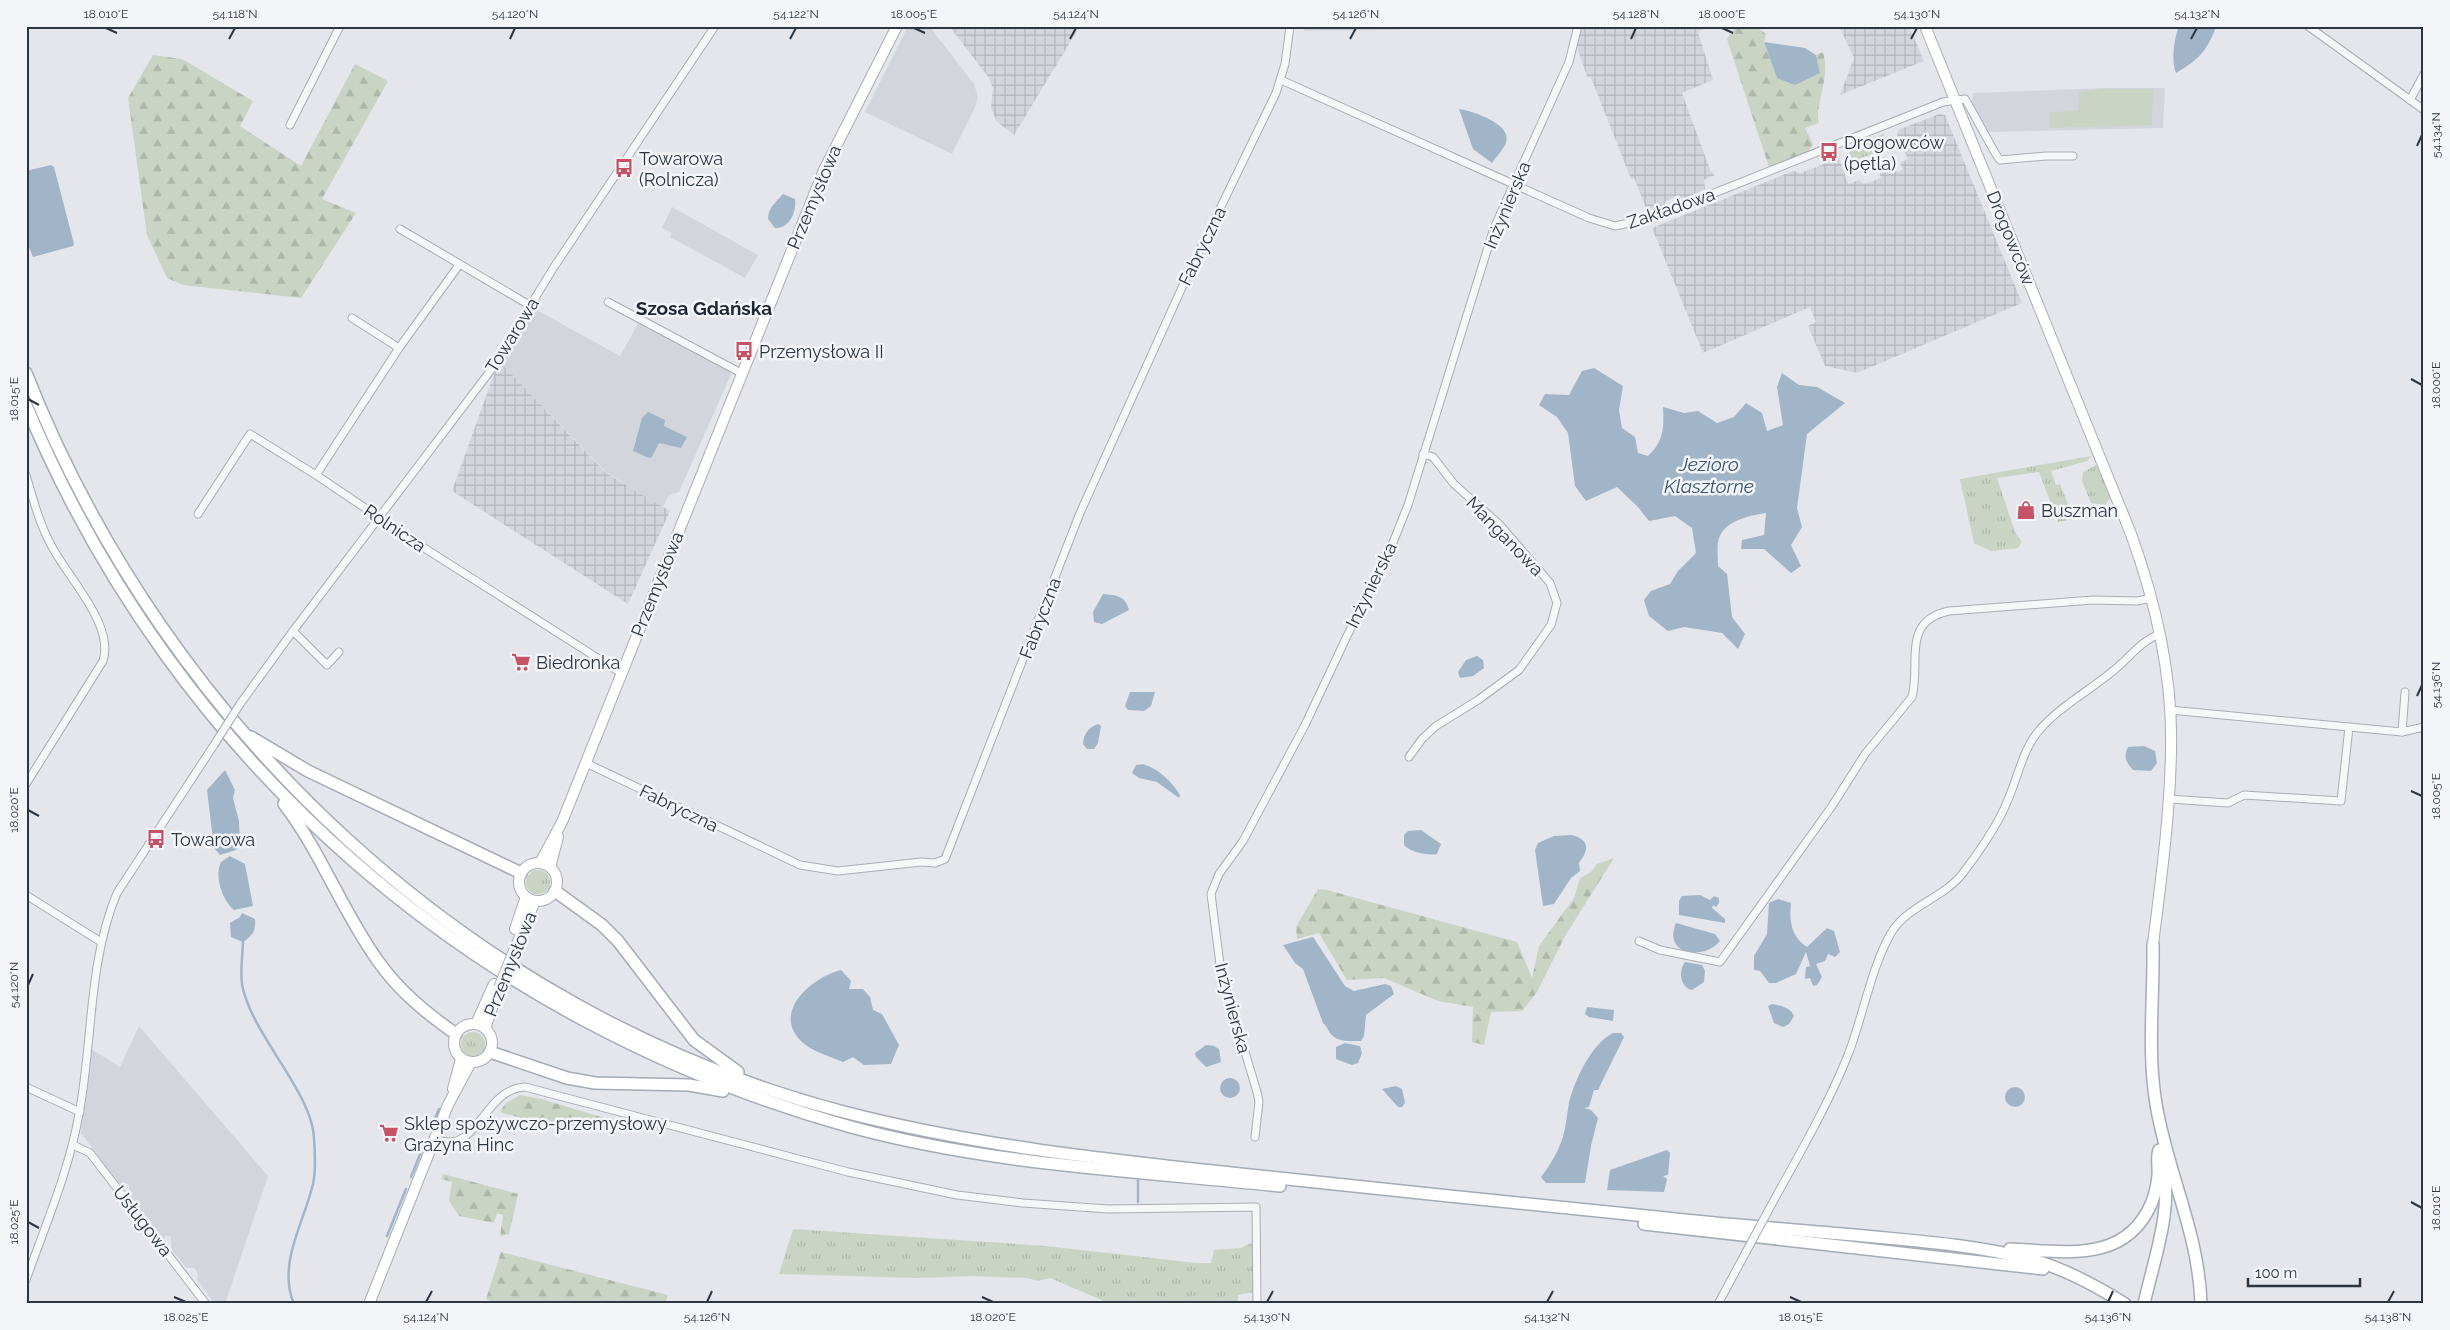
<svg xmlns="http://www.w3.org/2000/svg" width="2450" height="1330" viewBox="0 0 2450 1330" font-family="Raleway,sans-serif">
	<defs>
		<pattern id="industrial-grid" width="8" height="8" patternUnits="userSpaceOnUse" patternTransform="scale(1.25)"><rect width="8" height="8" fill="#d2d6dc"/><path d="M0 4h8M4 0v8" fill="none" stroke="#b4b8be"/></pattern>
		<pattern id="grass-tufts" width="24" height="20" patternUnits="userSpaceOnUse" patternTransform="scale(1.25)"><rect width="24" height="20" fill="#c9d4c5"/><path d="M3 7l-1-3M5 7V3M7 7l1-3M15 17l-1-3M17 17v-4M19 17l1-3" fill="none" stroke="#adb7aa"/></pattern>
		<pattern id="forest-firs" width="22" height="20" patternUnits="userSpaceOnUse" patternTransform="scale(1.25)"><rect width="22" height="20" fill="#c9d4c5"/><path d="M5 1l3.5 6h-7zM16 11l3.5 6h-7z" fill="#adb7aa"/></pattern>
	</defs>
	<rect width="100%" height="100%" fill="#e4e6eb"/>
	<!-- built -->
	<g fill="#d2d6dc">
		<path d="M908,26H929L974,84L978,97L974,110L952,154L865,112Z"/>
		<path d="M1304,26H1400V30L1304,31Z"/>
		<path d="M2103,88H2165L2163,128L1989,132L1972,104L1973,93Z"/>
		<path d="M672,207L758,255L745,278L670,237L672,233L662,228Z"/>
		<path d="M535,309L620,356L639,322L732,372L679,492L669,495L663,507L607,473L501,363Z"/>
		<path d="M139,1026L268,1176L225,1304H215L197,1280L198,1274L194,1268H187L171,1249V1237L166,1235L164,1240L129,1195V1185L124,1182L121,1186L81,1133L91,1049L120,1067Z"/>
	</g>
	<!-- industrial -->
	<g fill="url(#industrial-grid)">
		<path d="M949,26H1080L1014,135L997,122L991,108L993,88L989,78Z"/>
		<path d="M1582,26H1711L1698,32L1713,80L1682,93L1711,172L1715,175L1704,180L1705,189L1683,199L1678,195L1666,201L1663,207L1648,213L1634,178L1631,179L1591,78L1587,76L1577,48Z"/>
		<path d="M1839,26H1909L1924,61L1840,95L1854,58Z"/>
		<path d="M1939,114L1945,115L2022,303L1857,373L1825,366L1808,326L1816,322L1810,307L1703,353L1652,228L1793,171L1801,173L1839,158L1848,184L1859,180L1864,184L1881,178L1878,169L1873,171L1870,163L1885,157L1888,166L1894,164L1897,172L1903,169L1900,163L1908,159L1897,135L1898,130Z"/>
		<path d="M501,363L606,473L670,511L628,604L452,491L494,374Z"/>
	</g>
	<!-- grass -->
	<g fill="url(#grass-tufts)">
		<path d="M1883,134L1888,139L1890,138L1888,148L1856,160L1851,158L1849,154L1852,146Z"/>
		<path d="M2091,456L2087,461L2051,471L2056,485L2060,484L2074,519L2058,522L2039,472L1997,478L2015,532L2022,542L2018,548L1991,551L1974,543L1960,479Z"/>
		<path d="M2096,465L2098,467L2110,498L2105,505L2091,503L2082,481L2083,472Z"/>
		<circle cx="538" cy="882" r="12"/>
		<circle cx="473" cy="1044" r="12"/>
		<path d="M793,1229L1046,1246L1196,1263H1211L1214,1250L1241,1248L1251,1243L1254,1250V1292L1238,1295V1304H1111L1050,1278L1038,1281L1027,1278L970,1276L918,1278L779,1274Z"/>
	</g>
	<!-- forest -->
	<g fill="url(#forest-firs)">
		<path d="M1736,26L1757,27L1766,34L1764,42L1777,78L1820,73L1816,55L1823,52C1831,80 1814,104 1819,123L1805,128L1813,144L1809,151L1769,167L1727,39Z"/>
		<path d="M153,55L182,59L253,101L240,126L301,166L355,64L388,81L322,199L356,213L301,298L183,285L167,278L147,235L128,98Z"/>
		<path d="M1614,858L1565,936L1537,992L1522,1011L1491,1012L1484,1045L1472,1042L1473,1007L1438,1001L1384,978L1347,980L1319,933L1297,939L1296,927L1318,889L1327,890L1517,942L1532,978L1539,946L1574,898L1580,878L1591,872L1597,864Z"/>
		<path d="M520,1095L541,1099L608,1119L562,1130L500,1112L505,1104Z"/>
		<path d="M443,1174L518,1194L509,1234L500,1236L503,1215L497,1213L494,1223L459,1216L449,1201L452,1182L441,1179Z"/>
		<path d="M501,1252L668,1295L665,1304H497L486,1299Z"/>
	</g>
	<!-- green -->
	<path fill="#c9d4c5" d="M2103,89H2153L2152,125L2050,128L2049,112L2078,111L2079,92Z"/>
	<!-- water -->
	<g fill="#a1b5c8">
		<path d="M2179,26L2216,27C2207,51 2198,60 2176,73C2171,61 2174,38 2179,26Z"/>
		<path d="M1764,42L1805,48L1816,55L1820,73L1795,85L1777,78Z"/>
		<path d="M1459,109C1473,111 1513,124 1506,143C1503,150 1496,157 1492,163L1473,149Z"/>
		<path d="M51,165L54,167L74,244L73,246L33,257L26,240V171Z"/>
		<path d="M783,194L795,199C797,212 789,229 775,228L768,219C768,208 776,202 783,194Z"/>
		<path d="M1594,368L1623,386L1619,410L1622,428L1635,437L1638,453L1648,456C1664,441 1664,428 1663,407L1684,413L1698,411L1717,423L1734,417L1746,403L1762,413L1767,431L1783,425L1777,387L1782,373L1799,385L1817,387L1845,403L1807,434L1797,508L1802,527L1791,545L1801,566L1791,573L1764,549H1741L1742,540L1764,535L1766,513C1748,516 1722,521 1718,542C1717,550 1718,558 1718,566L1727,574L1732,617L1745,634L1738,649L1722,633L1684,627L1668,631L1649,616L1644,600L1651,591L1670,584L1678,571L1696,553L1692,528L1675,516L1649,521L1638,507L1617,487L1586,501L1575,486L1568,433L1557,417L1539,405L1545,394L1569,395L1582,371Z"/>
		<path d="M648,412L665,420L664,426L687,437L681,448L659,443L652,457L649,458L633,451L642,418Z"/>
		<path d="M1103,594C1117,595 1125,596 1129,610L1102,624L1094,622L1093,612Z"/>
		<path d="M1477,656L1483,660L1484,668L1473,676L1460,678L1458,672L1466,660Z"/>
		<path d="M1130,692H1155L1151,706L1144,711L1128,710L1125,706Z"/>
		<path d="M1098,724L1101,726L1098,743L1094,749H1087L1083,744C1084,733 1088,728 1098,724Z"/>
		<path d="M2144,746L2155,751L2157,763L2151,771L2133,770C2126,762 2123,757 2128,747Z"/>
		<path d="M1143,764C1159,769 1171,781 1180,795L1179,798L1157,782L1139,778L1132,773L1136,765Z"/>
		<path d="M225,770L235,790L233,798L239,821L240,846L236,850L220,855L214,848L207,790Z"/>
		<path d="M1421,830L1441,844L1437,854C1428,856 1410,852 1404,845V835L1408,831Z"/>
		<path d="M1572,835C1590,840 1589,850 1579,863L1580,871L1571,878L1554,904L1543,906L1535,850L1538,843L1554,836Z"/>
		<path d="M230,856L245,864L253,906L234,910C222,900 214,876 221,862Z"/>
		<path d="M1700,895L1710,900L1714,896L1719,898V903L1716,907L1713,905L1712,908L1725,919V923L1679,915V901L1682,896Z"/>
		<path d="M1778,899L1791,903C1789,921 1791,937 1807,947L1827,928L1834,931L1840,952L1835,957L1828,954L1825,961L1816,964L1822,977L1817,985L1813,986L1810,978L1805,979L1806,967L1810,966L1806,952L1796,974L1776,983H1769L1760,971L1754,970V956L1767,934L1769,903Z"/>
		<path d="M242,913L255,919C256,931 253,935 243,942L231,937L230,923L240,917Z"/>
		<path d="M1676,923L1715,934L1720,941C1704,961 1662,955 1676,923Z"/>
		<path d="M1313,937L1345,986L1354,991L1385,984L1391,986L1394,994L1366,1015L1364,1036L1361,1041C1352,1041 1339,1042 1333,1036C1328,1032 1328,1027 1323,1023L1303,969L1295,963L1283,945Z"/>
		<path d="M1685,962L1702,965L1705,971L1704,982L1692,990C1680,987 1678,971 1685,962Z"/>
		<path d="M841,970L851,981L849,989H863L870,997L873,1010L882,1014L899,1045L891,1064L864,1065L853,1057L843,1062C832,1057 817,1053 807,1046C767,1017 809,978 841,970Z"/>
		<path d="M1772,1004C1781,1006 1790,1007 1794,1016L1789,1024L1783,1027L1774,1023L1768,1006Z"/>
		<path d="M1587,1007L1614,1010L1613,1021L1589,1017L1585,1014Z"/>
		<path d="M1613,1033H1621L1624,1037L1598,1090H1594L1589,1107L1584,1108L1591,1110L1598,1118L1591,1146L1585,1183H1546L1541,1177C1551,1164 1558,1152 1563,1137C1566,1126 1567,1114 1569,1103C1574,1081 1592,1043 1613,1033Z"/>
		<path d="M1345,1043L1360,1046L1362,1053L1358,1063L1352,1065L1336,1059V1047Z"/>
		<path d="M1206,1045L1214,1046L1219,1049L1221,1062L1206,1067L1196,1057L1195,1053Z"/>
		<circle cx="1230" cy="1088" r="10"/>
		<path d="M1396,1086L1402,1089L1405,1103L1402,1107H1398L1382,1089Z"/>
		<circle cx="2015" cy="1097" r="10"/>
		<path d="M1667,1150L1670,1153L1668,1175L1663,1176L1667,1179L1664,1192L1607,1190L1610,1170Z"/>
	</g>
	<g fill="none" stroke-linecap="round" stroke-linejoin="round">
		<!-- stream -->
		<g stroke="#a1b5c8" stroke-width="2.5">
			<path d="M243,940C243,955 239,974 243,989C255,1038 312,1093 314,1138C315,1152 316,1171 313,1184C304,1223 277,1264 294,1304"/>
			<path d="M430,1130L439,1109"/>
			<path d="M411,1177L425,1142"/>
			<path d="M1138,1202V1180"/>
			<path d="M387,1236L406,1189"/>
		</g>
		<!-- street casing -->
		<g stroke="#a9adb5" stroke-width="9">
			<g id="street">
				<path d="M2308,26L2424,110"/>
				<path d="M1281,80L1589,218L1615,226L1649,219L1943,102L1965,99C1971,108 1996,157 2000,160L2046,156H2073"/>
				<path d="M2410,100L2424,74"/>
				<path d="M290,125L340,26"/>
				<path d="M400,229L531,306"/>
				<path d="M608,302L741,373"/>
				<path d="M352,318L399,348"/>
				<path d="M26,475C33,499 39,522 50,543C66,576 115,624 103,661L26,784"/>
				<path d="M316,475L399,348L459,265"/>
				<path d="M198,514L250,434L316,475L429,551L621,673"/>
				<path d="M293,631L327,665L339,652"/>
				<path d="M240,704L293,631L491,370L554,267L715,26"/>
				<path d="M2349,727L2402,732L2424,727"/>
				<path d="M2402,732L2405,692"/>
				<path d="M1409,757L1422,739L1436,726L1478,700L1519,670L1551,625L1557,603L1550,583L1499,524L1454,484L1433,457L1423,454"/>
				<path d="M586,763L800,865L838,871L921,862L935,863L945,859L1080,513L1184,283L1276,93L1285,64L1290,26"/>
				<path d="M2169,799L2228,803L2244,795L2341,801L2349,727L2170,710"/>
				<path d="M26,895L101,942"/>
				<path d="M1639,941L1660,950L1720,962L1832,806L1865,754L1912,697C1921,663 1901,621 1949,611L2093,600L2137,601L2152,598"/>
				<path d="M26,1087L80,1112"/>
				<path d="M1255,1137L1259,1102L1257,1092L1221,972L1211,894L1219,874L1243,841L1305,725L1348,634L1388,555L1408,505L1494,228L1569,62L1578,26"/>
				<path d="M435,1139C479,1157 482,1089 525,1087L848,1172L957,1195L1023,1203L1108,1209L1256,1207L1257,1304"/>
				<path d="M73,1145L90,1153L206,1304"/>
				<path d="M1767,1213C1795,1161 1826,1110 1848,1055C1863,1017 1872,963 1893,930C1910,905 1945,897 1963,873C1977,855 1999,823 2007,802C2017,780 2022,752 2037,733C2057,708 2089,691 2113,671C2128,659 2142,640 2160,634"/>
				<path d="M26,1280C45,1226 69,1171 79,1114C93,1041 88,962 117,893L214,745"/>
				<path d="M1718,1304L1746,1252"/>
			</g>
		</g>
		<!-- secondary casing -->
		<g stroke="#a9adb5" stroke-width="12">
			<g id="secondary">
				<path d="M1925,26L2131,534C2156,603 2173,676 2171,750C2170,815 2161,880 2153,944"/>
				<circle cx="538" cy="882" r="19"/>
				<path d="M540,863L562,822L824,170L897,26"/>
				<path d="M550,867L558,837"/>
				<path d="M515,929L526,897"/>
				<path d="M514,951L535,901"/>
				<circle cx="473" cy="1043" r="19"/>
				<path d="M476,1024L494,984"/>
				<path d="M485,1028L498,991"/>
				<path d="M453,1089L461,1059"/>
				<path d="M369,1304L448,1105L471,1062"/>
			</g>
		</g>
		<!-- primary casing -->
		<g stroke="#a4abb6" stroke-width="14">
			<g id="primary">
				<path d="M26,373C166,729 471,1015 844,1112C971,1145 1101,1159 1231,1173C1370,1188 1508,1202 1647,1216C1716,1224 1786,1229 1855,1235C1912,1241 1970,1244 2025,1258C2060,1266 2095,1285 2125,1304"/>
				<path d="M26,405C176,765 477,1023 851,1127C991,1165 1137,1171 1280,1186"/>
				<path d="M251,737L308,771L521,873"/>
				<path d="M284,804C321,852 342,911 378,961C399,991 426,1013 456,1034"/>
				<path d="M555,891L602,925L618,941L694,1040L738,1072"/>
				<path d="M2153,944C2154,998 2147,1050 2156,1104C2167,1172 2199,1233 2201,1304"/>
				<path d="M490,1052L567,1078L595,1083L689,1085L723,1091"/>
				<path d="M1644,1224L2043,1269"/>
				<path d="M2010,1249C2063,1251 2126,1265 2152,1202C2155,1194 2157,1185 2158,1176C2159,1167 2156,1158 2159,1150"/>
				<path d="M2144,1304C2154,1258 2174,1208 2162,1161"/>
			</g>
		</g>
		<!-- street -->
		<use href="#street" stroke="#f6f7f9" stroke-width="7"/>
		<!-- secondary -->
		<use href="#secondary" stroke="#fff" stroke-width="10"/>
		<!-- primary -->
		<use href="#primary" stroke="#fff" stroke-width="11"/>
		<!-- street-bridge casing -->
		<g stroke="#a9adb5" stroke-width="9" stroke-linecap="butt">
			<g id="street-bridge">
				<path d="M214,745L240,704"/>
				<path d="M1746,1252L1767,1213"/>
			</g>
		</g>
		<!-- secondary-bridge casing -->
		<g stroke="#a9adb5" stroke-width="12" stroke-linecap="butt">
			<path id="secondary-bridge" d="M499,988L514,951"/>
		</g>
		<!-- street-bridge -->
		<use href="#street-bridge" stroke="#f6f7f9" stroke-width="7"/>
		<!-- secondary-bridge -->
		<use href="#secondary-bridge" stroke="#fff" stroke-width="10"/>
	</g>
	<!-- ticks -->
	<path fill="none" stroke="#2c3542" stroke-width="2" d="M106,28L117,33M914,28L925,33M1722,28L1733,33M229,39L235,28M510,39L515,28M790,39L796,28M1070,39L1076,28M1350,39L1356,28M1631,39L1636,28M1911,39L1917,28M2191,39L2197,28M2417,146L2422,135M2411,379L2422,385M28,399L39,405M2417,696L2422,685M2411,791L2422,796M28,810L39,816M28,985L33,974M2411,1202L2422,1208M28,1222L39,1228M174,1297L186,1302M982,1297L993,1302M1790,1297L1801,1302M426,1302L432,1291M707,1302L712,1291M1267,1302L1273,1291M1547,1302L1553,1291M2108,1302L2113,1291M2388,1302L2394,1291"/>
	<!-- icons -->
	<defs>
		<g id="bus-bare" transform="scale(1.5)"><path d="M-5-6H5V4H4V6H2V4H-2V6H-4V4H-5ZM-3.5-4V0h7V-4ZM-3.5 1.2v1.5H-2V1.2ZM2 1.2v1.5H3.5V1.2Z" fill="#c65266" stroke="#f3f5f8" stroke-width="2.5" paint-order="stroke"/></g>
		<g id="shop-bare" transform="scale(1.5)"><path d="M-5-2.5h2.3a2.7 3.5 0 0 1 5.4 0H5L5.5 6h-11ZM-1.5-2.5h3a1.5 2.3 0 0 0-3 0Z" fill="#c65266" stroke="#f3f5f8" stroke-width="2.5" paint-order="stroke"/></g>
		<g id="supermarket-bare" transform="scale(1.5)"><path d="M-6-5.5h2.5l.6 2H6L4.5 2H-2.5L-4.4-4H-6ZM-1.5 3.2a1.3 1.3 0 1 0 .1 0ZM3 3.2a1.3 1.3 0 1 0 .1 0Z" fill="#c65266" stroke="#f3f5f8" stroke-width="2.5" paint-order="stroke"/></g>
	</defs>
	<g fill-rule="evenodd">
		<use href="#bus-bare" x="1829" y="152"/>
		<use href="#bus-bare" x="624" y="168"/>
		<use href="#bus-bare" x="744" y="351"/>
		<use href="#shop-bare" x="2026" y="510"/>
		<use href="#supermarket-bare" x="521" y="662"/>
		<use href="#bus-bare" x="156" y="839"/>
		<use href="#supermarket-bare" x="389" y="1133"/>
	</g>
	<g text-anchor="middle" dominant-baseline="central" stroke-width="5" stroke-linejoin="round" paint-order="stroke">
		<!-- poi labels -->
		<g font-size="18" fill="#2c3542" stroke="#f3f5f8" text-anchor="start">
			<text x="1844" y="142">Drogowców<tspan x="1844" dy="21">(pętla)</tspan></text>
			<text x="639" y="158">Towarowa<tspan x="639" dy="21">(Rolnicza)</tspan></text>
			<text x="759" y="351">Przemysłowa II</text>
			<text x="2041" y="510">Buszman</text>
			<text x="536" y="662">Biedronka</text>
			<text x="171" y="839">Towarowa</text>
			<text x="404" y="1123">Sklep spożywczo-przemysłowy<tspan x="404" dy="21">Grażyna Hinc</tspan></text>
		</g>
		<!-- street labels -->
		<g font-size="18" fill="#2c3542" stroke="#f3f5f8">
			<text transform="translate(814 197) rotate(-67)">Przemysłowa</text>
			<text transform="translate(1507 205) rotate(-67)">Inżynierska</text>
			<text transform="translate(1671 208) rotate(-19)">Zakładowa</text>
			<text transform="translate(2011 238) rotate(68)">Drogowców</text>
			<text transform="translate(1202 246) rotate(-64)">Fabryczna</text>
			<text transform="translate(512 335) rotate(-58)">Towarowa</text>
			<text transform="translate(395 528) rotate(34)">Rolnicza</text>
			<text transform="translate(1505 536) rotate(46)">Manganowa</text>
			<text transform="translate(657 584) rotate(-68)">Przemysłowa</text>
			<text transform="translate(1371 585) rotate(-64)">Inżynierska</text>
			<text transform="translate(1040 618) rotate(-69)">Fabryczna</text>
			<text transform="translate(679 808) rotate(26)">Fabryczna</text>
			<text transform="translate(510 964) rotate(-68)">Przemysłowa</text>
			<text transform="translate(1233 1008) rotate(75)">Inżynierska</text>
			<text transform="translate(143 1221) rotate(52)">Usługowa</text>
		</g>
		<!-- neighbourhood labels -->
		<g font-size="19" font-weight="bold" fill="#1e2633" stroke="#f3f5f8">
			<text x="704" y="308">Szosa Gdańska</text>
		</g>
		<!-- water labels -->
		<g font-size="19" font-style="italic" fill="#395473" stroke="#f3f5f8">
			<text x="1709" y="464">Jezioro<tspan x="1709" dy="22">Klasztorne</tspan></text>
		</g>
	</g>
	<!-- border -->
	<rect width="2450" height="1330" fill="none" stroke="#f3f5f8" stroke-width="55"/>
	<!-- scale -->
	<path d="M2248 1278v8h112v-8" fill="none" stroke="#2c3542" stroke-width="2.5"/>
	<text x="2255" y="1278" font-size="15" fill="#2c3542" stroke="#f3f5f8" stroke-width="4" paint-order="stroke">100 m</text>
	<rect x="28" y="28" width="2394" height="1274" fill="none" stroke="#2c3542" stroke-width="2"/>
	<g font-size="12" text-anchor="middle" fill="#2c3542">
		<text x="106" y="18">18.010°E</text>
		<text x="235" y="18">54.118°N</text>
		<text x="515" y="18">54.120°N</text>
		<text x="796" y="18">54.122°N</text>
		<text x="914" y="18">18.005°E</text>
		<text x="1076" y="18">54.124°N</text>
		<text x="1356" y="18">54.126°N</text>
		<text x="1636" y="18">54.128°N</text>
		<text x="1722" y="18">18.000°E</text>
		<text x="1917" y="18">54.130°N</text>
		<text x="2197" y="18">54.132°N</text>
		<text transform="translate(2436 135) rotate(-90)" y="4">54.134°N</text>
		<text transform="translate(2436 385) rotate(-90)" y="4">18.000°E</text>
		<text transform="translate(14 399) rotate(-90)" y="4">18.015°E</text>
		<text transform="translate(2436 685) rotate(-90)" y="4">54.136°N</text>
		<text transform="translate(2436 796) rotate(-90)" y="4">18.005°E</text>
		<text transform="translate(14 810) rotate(-90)" y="4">18.020°E</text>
		<text transform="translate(14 985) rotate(-90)" y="4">54.120°N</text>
		<text transform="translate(2436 1208) rotate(-90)" y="4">18.010°E</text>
		<text transform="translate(14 1222) rotate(-90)" y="4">18.025°E</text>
		<text x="186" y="1321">18.025°E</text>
		<text x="426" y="1321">54.124°N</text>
		<text x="707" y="1321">54.126°N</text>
		<text x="993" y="1321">18.020°E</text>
		<text x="1267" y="1321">54.130°N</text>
		<text x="1547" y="1321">54.132°N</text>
		<text x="1801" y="1321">18.015°E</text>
		<text x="2108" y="1321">54.136°N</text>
		<text x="2388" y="1321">54.138°N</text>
	</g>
</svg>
